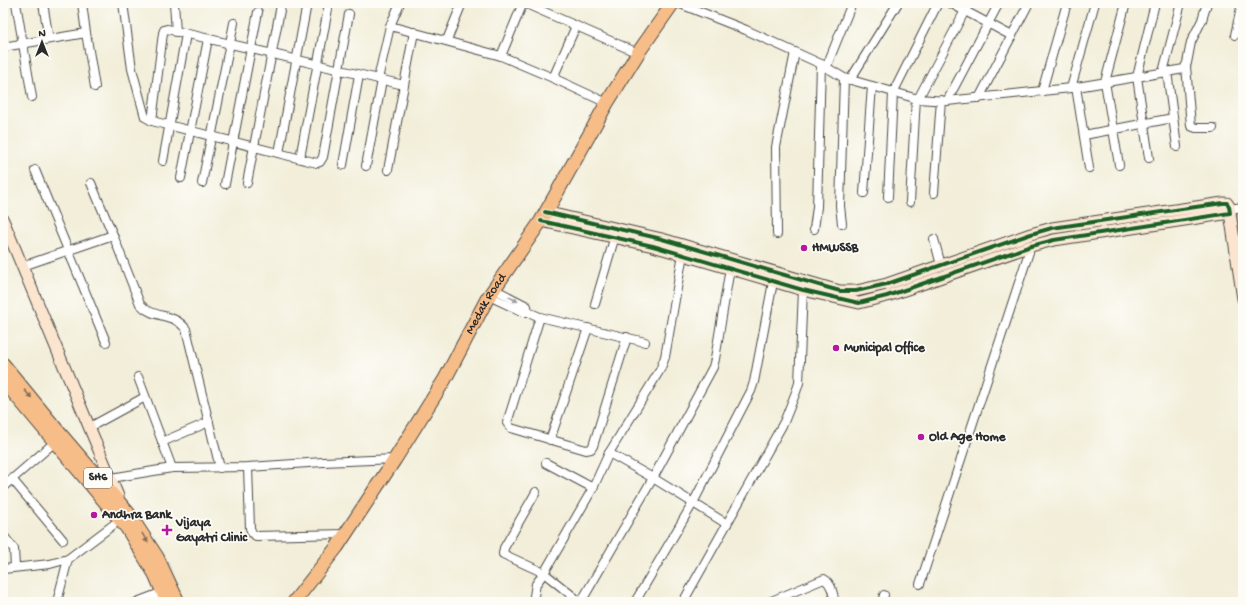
<svg xmlns="http://www.w3.org/2000/svg" width="1246" height="605" viewBox="0 0 1246 605" font-family="'Gochi Hand',sans-serif">
	<rect width="100%" height="100%" fill="#fdfcf7"/>
	<filter id="ink" filterUnits="userSpaceOnUse"><feTurbulence type="fractalNoise" baseFrequency=".025" numOctaves="2"/><feDisplacementMap in="SourceGraphic" scale="8" xChannelSelector="R" yChannelSelector="G"/><feConvolveMatrix kernelMatrix="1 2 1 2 8 2 1 2 1" color-interpolation-filters="sRGB"/></filter>
	<filter id="wash" filterUnits="userSpaceOnUse"><feTurbulence type="fractalNoise" baseFrequency=".012" numOctaves="4" result="noise"/><feDisplacementMap in="SourceGraphic" scale="16" xChannelSelector="R" yChannelSelector="G"/><feGaussianBlur stdDeviation="0.9" result="paint"/><feColorMatrix in="noise" values="0 0 0 0 0 0 0 0 0 0 0 0 0 0 0 0 0 1.4 0 .05"/><feComposite in="paint" operator="in"/></filter>
	<g filter="url(#wash)">
		<rect width="100%" height="100%" fill="#f2eed9"/>
		<!-- green -->
		<path fill="#8dc476" stroke="#5c7850" d="M1243,214V265L1235,216Z"/>
	</g>
	<g filter="url(#ink)">
		<g fill="none" stroke-linecap="round" stroke-linejoin="round">
			<!-- street casing -->
			<g stroke="#494845" stroke-width="10">
				<g id="street">
					<path d="M16,3L32,97"/>
					<path d="M43,3L48,34L47,39"/>
					<path d="M123,3L132,69L145,117L152,121L317,163L320,162L323,157L349,14"/>
					<path d="M174,3L176,32"/>
					<path d="M524,3L638,53"/>
					<path d="M678,3L746,30L821,64L844,78L918,99L947,101L1042,91L1071,88L1184,69L1187,63L1191,42L1202,20L1207,3"/>
					<path d="M950,3L1012,36"/>
					<path d="M390,26L501,56L553,78L607,103"/>
					<path d="M86,33L95,87"/>
					<path d="M1235,35L1242,3"/>
					<path d="M447,40L462,3"/>
					<path d="M3,47L86,33L82,3"/>
					<path d="M501,56L523,3"/>
					<path d="M1186,66L1191,126L1196,128H1213"/>
					<path d="M826,68L852,3"/>
					<path d="M1167,71L1177,147"/>
					<path d="M1163,72L1181,3"/>
					<path d="M553,78L576,26"/>
					<path d="M378,79L390,26L400,3"/>
					<path d="M850,80L898,3"/>
					<path d="M1076,87L1089,168"/>
					<path d="M1071,88L1095,3"/>
					<path d="M1042,91L1067,3"/>
					<path d="M979,98L1029,3"/>
					<path d="M918,99L969,3"/>
					<path d="M947,101L999,3"/>
					<path d="M152,121L163,33L164,30L167,29L404,85"/>
					<path d="M1084,135L1173,118"/>
					<path d="M279,153L306,9"/>
					<path d="M300,158L328,9"/>
					<path d="M1149,158L1137,77L1155,3"/>
					<path d="M163,161L186,34"/>
					<path d="M343,165L359,75"/>
					<path d="M1119,165L1105,82L1126,3"/>
					<path d="M366,166L382,80"/>
					<path d="M35,170L106,342"/>
					<path d="M388,170L414,32"/>
					<path d="M181,178L208,39"/>
					<path d="M91,183L113,235L140,304C154,320 172,311 186,329L220,468"/>
					<path d="M202,183L234,23"/>
					<path d="M247,183L281,5"/>
					<path d="M225,184L258,12"/>
					<path d="M864,193L872,86"/>
					<path d="M934,193L941,100"/>
					<path d="M888,197L893,93L938,3"/>
					<path d="M910,202L916,98"/>
					<path d="M1229,209L1243,207"/>
					<path d="M842,224L840,206L844,78"/>
					<path d="M814,229L817,207L821,64"/>
					<path d="M777,234L776,147L795,52"/>
					<path d="M934,239L941,265"/>
					<path d="M23,266L113,235"/>
					<path d="M494,289L527,306L528,312"/>
					<path d="M489,296L523,312H528L540,317L645,342"/>
					<path d="M595,304L615,236"/>
					<path d="M540,317L507,423L511,428L586,450L591,449L593,446L627,337"/>
					<path d="M138,377L172,468"/>
					<path d="M90,427L145,397"/>
					<path d="M550,440L588,328"/>
					<path d="M162,442L209,422"/>
					<path d="M609,453L653,478L727,524"/>
					<path d="M546,463L593,488"/>
					<path d="M248,467L250,528L252,533L256,536L346,534"/>
					<path d="M111,478L172,468L248,467L323,462L395,459"/>
					<path d="M12,479L63,540"/>
					<path d="M3,487L55,442"/>
					<path d="M536,492L504,548L503,554L544,573L580,602"/>
					<path d="M3,535L14,549L15,567"/>
					<path d="M3,569L50,564L68,559L121,519"/>
					<path d="M920,584L1031,246"/>
					<path d="M57,602L68,559"/>
					<path d="M137,602L163,592"/>
					<path d="M533,602L536,584L544,573L593,488L609,453L660,370L665,357L683,254"/>
					<path d="M581,602L653,478L713,367L715,359L730,268"/>
					<path d="M635,602L693,503L751,391L754,382L773,282"/>
					<path d="M683,602L784,422L796,392L799,383L803,290"/>
					<path d="M769,602L824,579C831,583 834,594 834,602"/>
					<path d="M882,602L884,595"/>
				</g>
			</g>
			<!-- secondary casing -->
			<g stroke="#494845" stroke-width="13">
				<g id="secondary">
					<path d="M1230,213L1243,299"/>
					<path d="M3,220L118,496V500"/>
					<path d="M541,221L653,246L803,290L859,303L887,296L1031,246L1054,240L1230,213L1229,206L1227,203H1223L1052,228L1031,234L887,284L856,291H840L829,288L662,239L545,212"/>
				</g>
			</g>
			<!-- primary casing -->
			<g stroke="#494845" stroke-width="15">
				<g id="primary">
					<path d="M3,364L62,436L129,514L157,557L178,602"/>
					<path d="M3,380L127,528L155,574L167,602"/>
					<path id="s1" d="M294,602L337,547L395,459L445,379L487,299L541,221L607,103L638,53L673,3"/>
				</g>
			</g>
			<!-- street -->
			<use href="#street" stroke="#fff" stroke-width="8"/>
			<!-- secondary -->
			<use href="#secondary" stroke="#fce5cf" stroke-width="11"/>
			<!-- primary -->
			<use href="#primary" stroke="#f7bd88" stroke-width="13"/>
			<!-- cycleway casing -->
			<g stroke="#fdfcf7" stroke-width="6">
				<path id="cycleway" d="M541,221L653,246L803,290L859,303L887,296L1031,246L1054,240L1230,213L1229,206L1227,203H1223L1052,228L1031,234L887,284L856,291H840L829,288L662,239L545,212"/>
			</g>
			<!-- cycleway -->
			<use href="#cycleway" stroke="#1b5e20" stroke-width="4"/>
		</g>
		<!-- one-way arrows -->
		<defs><path id="oneway-solid" d="M-6-.8H1V-3.2L6.5 0L1 3.2V.8H-6Z"/></defs>
		<use fill="#a0a0a0" href="#oneway-solid" transform="translate(513 299) rotate(28)"/>
		<g fill="#876d55">
			<use href="#oneway-solid" transform="translate(28 394) rotate(50)"/>
			<use href="#oneway-solid" transform="translate(145 538) rotate(58)"/>
		</g>
	</g>
	<!-- markers -->
	<g fill="#b5179e" stroke="#fdfcf7" stroke-width="1.5">
		<circle cx="804" cy="248" r="4"/>
		<circle cx="836" cy="348" r="4"/>
		<circle cx="921" cy="437" r="4"/>
		<circle cx="94" cy="515" r="4"/>
		<path d="M165 524h4v4h4v4h-4v4h-4v-4h-4v-4h4z"/>
	</g>
	<g text-anchor="middle" dominant-baseline="central" stroke-width="3.5" stroke-linejoin="round" paint-order="stroke">
		<!-- shield labels -->
		<rect fill="#fdfcf7" stroke="#6a6a68" stroke-width="1" x="84" y="468" width="28" height="20" rx="3"/>
		<g font-size="12" font-weight="bold" fill="#2b2b2b">
			<text x="98" y="478">SH6</text>
		</g>
		<!-- poi labels -->
		<g font-size="13" font-weight="bold" fill="#2b2b2b" stroke="#fdfcf7" text-anchor="start">
			<text x="812" y="248">HMWSSB</text>
			<text x="844" y="348">Municipal Office</text>
			<text x="929" y="437">Old Age Home</text>
			<text x="102" y="515">Andhra Bank</text>
			<text x="176" y="523">Vijaya<tspan x="176" dy="15">Gayatri Clinic</tspan></text>
		</g>
		<!-- street labels -->
		<g font-size="13" fill="#2b2b2b" stroke="#fdfcf7">
			<text stroke="none"><textPath href="#s1" startOffset="355">Medak Road</textPath></text>
		</g>
	</g>
	<!-- margin -->
	<rect width="1246" height="605" fill="none" stroke="#fdfcf7" stroke-width="16"/>
	<!-- north arrow -->
	<g transform="translate(42 42)" stroke="#fdfcf7" stroke-width="3" paint-order="stroke">
	<path d="M0-3L7 15L0 10L-7 15Z" fill="#2b2b2b"/>
	<text y="-6" font-size="11" font-weight="bold" text-anchor="middle" fill="#2b2b2b">N</text>
	</g>
</svg>
